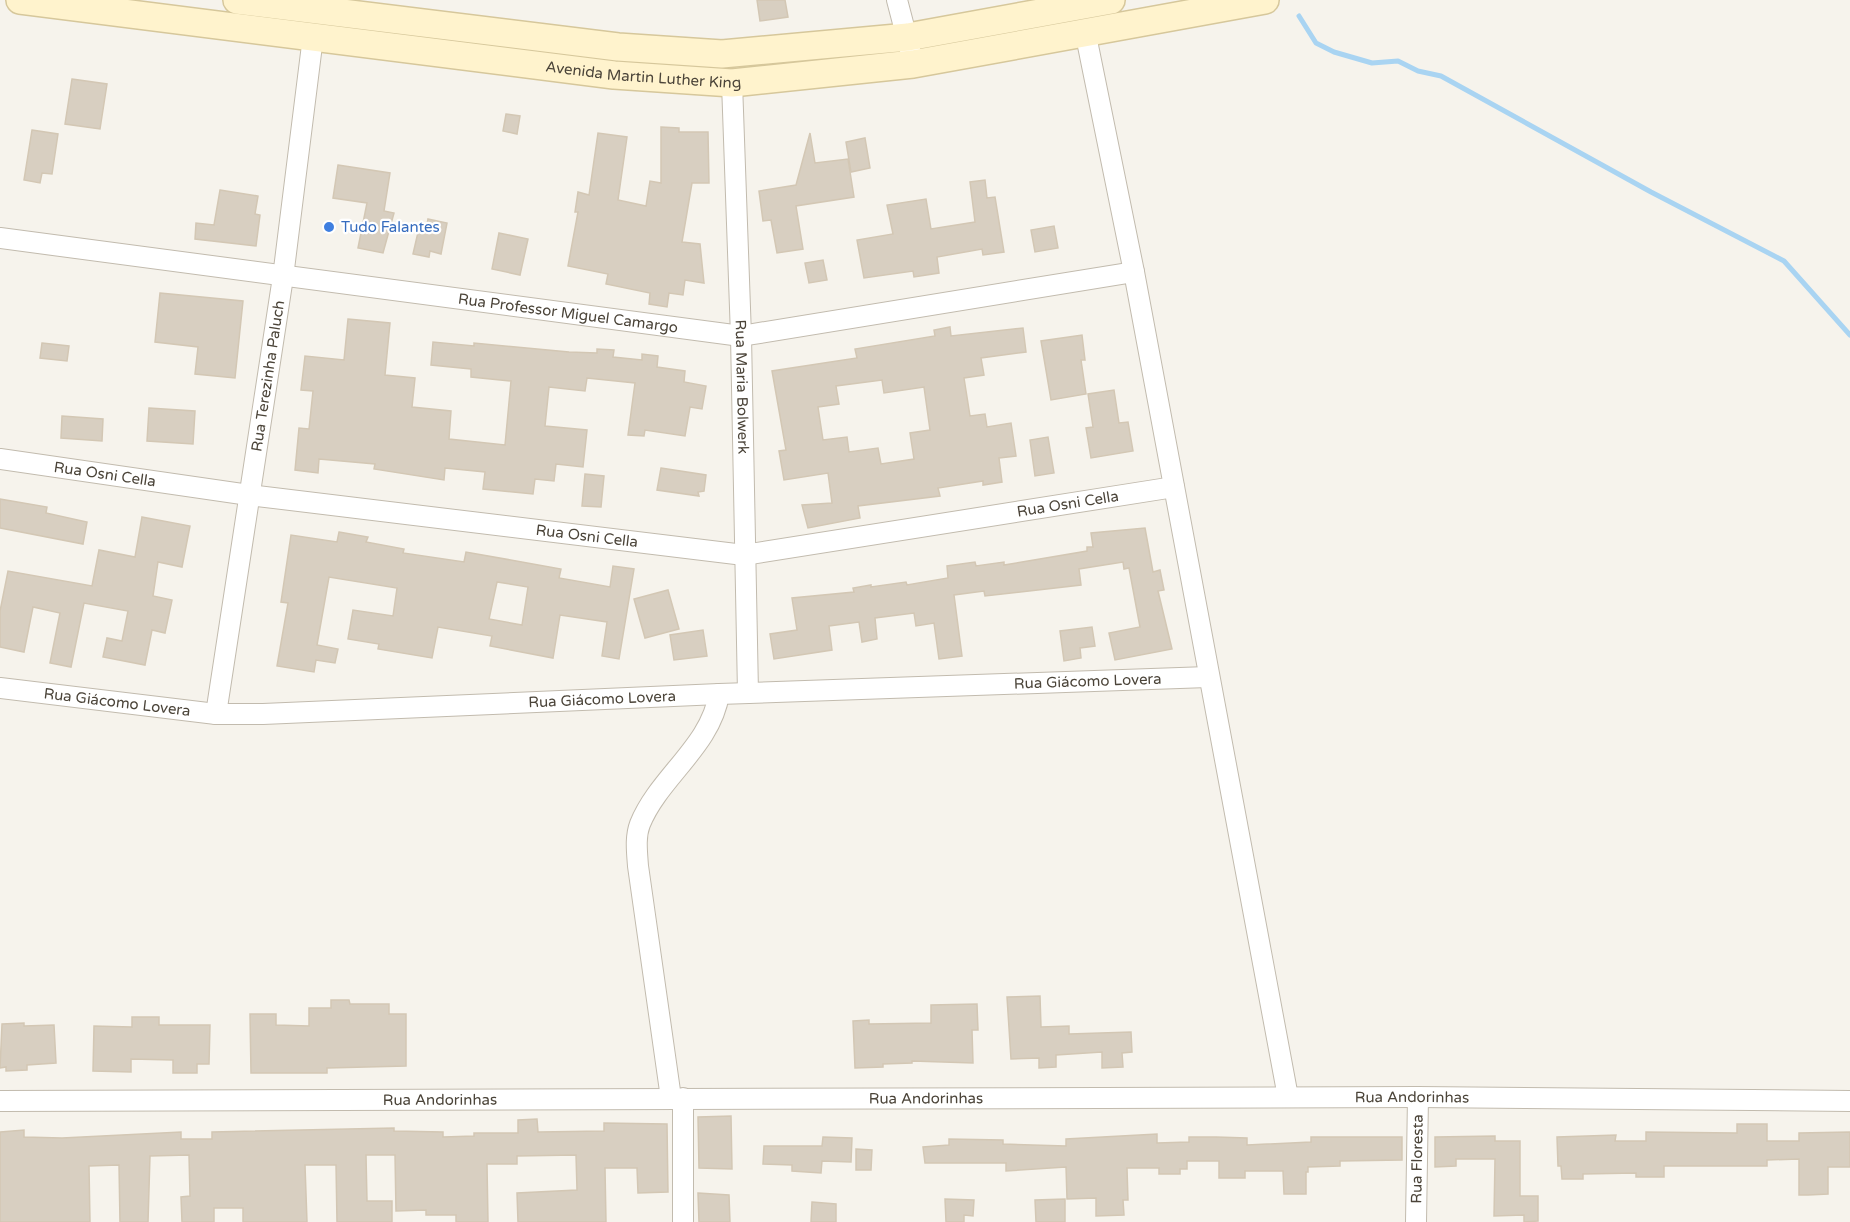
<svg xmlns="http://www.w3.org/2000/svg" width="1850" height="1222" viewBox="0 0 1850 1222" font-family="'Varela Round',sans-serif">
	<rect width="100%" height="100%" fill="#f6f3ec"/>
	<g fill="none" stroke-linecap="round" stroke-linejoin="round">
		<!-- stream -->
		<path stroke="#a9d4f2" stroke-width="5" d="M1299,16L1316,43L1334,52L1372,63L1398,61L1418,71L1441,76L1651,192L1784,261L1850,335"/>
	</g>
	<!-- building -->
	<g fill="#d8cfc1" stroke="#d3c7b4" stroke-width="1.5" fill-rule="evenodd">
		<path d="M757,0H785L788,17L760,21Z"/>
		<path d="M72,79L107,84L100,129L65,124Z"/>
		<path d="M506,114L520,116L517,134L503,131Z"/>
		<path d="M661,127L679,128V132H708L709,183H692L682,242L700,244L704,283L685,280L683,295L669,293L667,307L649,304L650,293L606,284L608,274L568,266L578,212H575L578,192L589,195L598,133L627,137L618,200L646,206L650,181L661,183Z"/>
		<path d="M32,130L58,134L52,174L42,173L40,183L24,180Z"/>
		<path d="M810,133L815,163L848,159L854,197L796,206L803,249L777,253L771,220L763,221L759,191L796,185Z"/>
		<path d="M865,138L870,168L851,172L846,142Z"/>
		<path d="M338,165L390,173L384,211L394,213L383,253L358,248L367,203L333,198Z"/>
		<path d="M985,180L987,198L995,197L1004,252L983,255L982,249L937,257L939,273L914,277L913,271L864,278L857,240L893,234L887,205L926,199L931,229L975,222L970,182Z"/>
		<path d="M220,190L258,196L255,214L260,215L256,246L195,239L196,223L214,225Z"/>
		<path d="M428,219L447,223L441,254L430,251L429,257L413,254L419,228L426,230Z"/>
		<path d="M1054,226L1058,248L1035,252L1031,230Z"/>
		<path d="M499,233L528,239L520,275L492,269Z"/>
		<path d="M823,260L827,280L809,283L805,263Z"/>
		<path d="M160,293L243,301L235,378L195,374L198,347L155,342Z"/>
		<path d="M348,319L390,323L385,375L415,378L412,407L451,411L449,439L505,445L511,381L471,377V369L431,365L433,342L474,346V343L569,352L597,353V349L614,350L613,357L642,360V354L658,356L657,367L685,371L684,382L706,386L702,409L690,407L685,436L645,430L644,436L628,435L635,383L587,378L585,391L549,387L545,426L587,430L583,467L556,464L554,481L535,479L533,494L483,489L485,472L445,468L444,480L374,469L375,464L319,459L318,473L295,470L299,428L309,429L313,391L301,390L305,356L344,360Z"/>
		<path d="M950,327L951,336L1023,328L1026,352L981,358L984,375L964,378L970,416L985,414L987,427L1011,423L1016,456L999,458L1002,482L983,485V481L938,488L940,496L858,506L860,518L808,528L802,505L832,503L828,473L784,480L779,451L786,450L772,371L857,358L855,349L935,336L934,330ZM882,380L884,393L924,387L930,430L910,433L914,459L881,464L878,448L849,452L847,437L823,440L818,407L839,404L836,386Z"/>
		<path d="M1082,335L1085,360H1081L1086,394L1051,400L1041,341Z"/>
		<path d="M42,343L69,346L67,361L40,358Z"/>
		<path d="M1114,390L1119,423L1128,422L1133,451L1091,458L1086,428L1093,427L1088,394Z"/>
		<path d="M149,408L195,411L193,444L147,441Z"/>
		<path d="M62,416L103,419L102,441L61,438Z"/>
		<path d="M1048,437L1054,473L1035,476L1030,440Z"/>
		<path d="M661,468L706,475L704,491L698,492L699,496L657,490Z"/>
		<path d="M585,474L604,476L601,507L582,506Z"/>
		<path d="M0,499L47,507L46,513L87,522L83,544L0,528Z"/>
		<path d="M142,517L190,526L182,567L158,562L153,596L172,600L165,633L152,630L145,665L103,657L107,638L122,641L128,611L84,603L71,667L50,663L60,613L33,607L24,652L0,647V611L8,571L92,586L99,550L135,557Z"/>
		<path d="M1145,528L1153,572L1160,570L1164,590L1158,591L1172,649L1115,660L1109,633L1140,627L1129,568L1124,569L1123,562L1079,569L1081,585L985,596L984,591L954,595L962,656L939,659L934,623L916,626L914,613L875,618L877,639L862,642L859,622L829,626L832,650L774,659L770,634L797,630L792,598L854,592L853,588L871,585V587L906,582L907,585L948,578L947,566L975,562L976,566L1004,562V565L1087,551V547H1093L1091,533Z"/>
		<path d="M339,532L368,537L366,542L404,549L403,553L464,562L466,552L561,569L559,578L610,587L613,566L634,569L619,659L602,656L607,622L560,615L553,658L490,646L492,636L438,627L432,658L378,649L379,644L348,639L353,610L393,616L397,588L329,577L317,645L338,649L335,663L316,660L314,672L277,666L288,603L281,602L291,535L337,542ZM497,582L528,587L522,625L489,619Z"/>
		<path d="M668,590L679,629L645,638L634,599Z"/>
		<path d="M1092,627L1095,646L1080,648L1081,658L1064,661L1060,631Z"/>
		<path d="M703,630L707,656L674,660L670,635Z"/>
		<path d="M1040,996L1041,1027L1069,1026V1034L1131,1032L1132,1052L1122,1053L1123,1067L1102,1068V1052L1056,1055V1067L1039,1068V1058L1011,1059L1007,997Z"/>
		<path d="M331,1000H349L350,1004H389V1014H406V1066L327,1068V1073H251L250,1014H276V1025L309,1026V1008H331Z"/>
		<path d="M977,1004L978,1030H972L973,1063L912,1061V1063L883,1064V1067L855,1068L853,1021L869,1020V1024L931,1023V1005Z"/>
		<path d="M132,1017H159V1025H210L209,1064H197V1073H173V1060L131,1059V1072L93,1071L94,1026L132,1027Z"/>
		<path d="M24,1023V1026L54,1025L56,1063L27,1065V1070L6,1071V1067L0,1068L2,1024Z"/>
		<path d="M731,1116L732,1169L699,1168L698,1117Z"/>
		<path d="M537,1119L538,1132L604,1131V1123L667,1124L668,1192L638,1193L637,1168H605L606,1222H518L517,1193L577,1190L576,1155L517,1156V1164H487L488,1222H456V1215H426V1210L396,1211L395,1155H366L367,1201H392V1222H337L336,1165H305L307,1222H243V1208H214V1222H182L181,1197L190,1196L189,1155L150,1156L148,1222H120L119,1165L89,1166L90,1222H0V1132L24,1130V1137L62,1138L181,1132V1139H212V1132L394,1128V1131L443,1132V1137L474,1136V1133H518V1120Z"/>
		<path d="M1737,1124H1767V1141H1799V1133L1850,1132V1167H1828V1194L1808,1195H1799V1159L1767,1160V1166H1664V1177H1636V1173L1583,1174V1179H1562L1561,1166H1558L1557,1137L1616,1135L1615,1141H1646V1132L1737,1133Z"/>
		<path d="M1157,1134V1143L1189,1142V1137H1216L1247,1138V1145L1311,1142V1137H1402V1160L1340,1161V1166L1308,1167V1172H1306V1194H1284L1283,1171H1245V1178H1219V1161H1187V1169H1180V1174H1159V1168H1127L1128,1200H1123L1124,1215L1096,1216V1198L1067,1199L1066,1167L1006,1171V1163H925L923,1147L949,1145V1139L1003,1140V1144L1066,1146V1139Z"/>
		<path d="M1495,1136V1141H1520V1196H1538V1221L1524,1222V1215L1494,1216L1495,1159H1456V1166L1435,1167V1137Z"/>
		<path d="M823,1137L852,1138L851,1162L822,1161L821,1173L792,1171V1165L763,1164L764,1146H822Z"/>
		<path d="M856,1149L872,1150L871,1170H856Z"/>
		<path d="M698,1193L729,1195L730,1222H699Z"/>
		<path d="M945,1199L974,1200L973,1216L964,1215V1222H946Z"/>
		<path d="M1065,1199V1222H1036L1035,1200Z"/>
		<path d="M812,1202L836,1204V1222H811Z"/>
	</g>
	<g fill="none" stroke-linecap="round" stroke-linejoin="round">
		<!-- minor casing -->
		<g stroke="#c2bbae" stroke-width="22">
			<g id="minor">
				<path d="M897,0L910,50"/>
				<path d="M1085,31L1134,272L1288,1097"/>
				<path id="s1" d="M732,83L741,336L748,693"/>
				<path id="s2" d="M0,238L741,336L1134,272"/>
				<path id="s3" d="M0,459L249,495L744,555L1174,487"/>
				<path id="s4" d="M0,688L216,714H263L719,694L1208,677"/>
				<path id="s5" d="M216,714L283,277L313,37"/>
				<path d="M671,1098L638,866C637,852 635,837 640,824C659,777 711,746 719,694"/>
				<path id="s6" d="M0,1101L1418,1097L1850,1101"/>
				<path d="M683,1222V1098"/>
				<path id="s7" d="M1416,1222L1418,1097"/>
			</g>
		</g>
		<!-- secondary casing -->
		<g stroke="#d6c79b" stroke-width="30">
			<g id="secondary">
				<path id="s8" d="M20,0L614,75L732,83L913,64L1265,0"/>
				<path d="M237,0L618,47L722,54L908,37L1111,0"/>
			</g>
		</g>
		<!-- minor -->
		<use href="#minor" stroke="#fff" stroke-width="20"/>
		<!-- secondary -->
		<use href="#secondary" stroke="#fff3cd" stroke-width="27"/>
	</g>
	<!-- markers -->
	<circle fill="#3f7fe0" stroke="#fff" stroke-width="2" cx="329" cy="227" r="6"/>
	<g text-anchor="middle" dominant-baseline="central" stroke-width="4.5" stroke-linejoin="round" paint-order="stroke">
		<!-- street labels -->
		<g font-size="15" fill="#4b4439" stroke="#fff">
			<text stroke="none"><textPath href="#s8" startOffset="628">Avenida Martin Luther King</textPath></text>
			<text stroke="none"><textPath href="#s2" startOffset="573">Rua Professor Miguel Camargo</textPath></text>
			<text stroke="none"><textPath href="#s5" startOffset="342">Rua Terezinha Paluch</textPath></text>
			<text stroke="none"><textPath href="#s1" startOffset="304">Rua Maria Bolwerk</textPath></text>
			<text stroke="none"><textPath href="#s3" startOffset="106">Rua Osni Cella</textPath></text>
			<text stroke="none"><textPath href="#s3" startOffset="1078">Rua Osni Cella</textPath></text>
			<text stroke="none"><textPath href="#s3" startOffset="592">Rua Osni Cella</textPath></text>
			<text stroke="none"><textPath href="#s4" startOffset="1090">Rua Giácomo Lovera</textPath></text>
			<text stroke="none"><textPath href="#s4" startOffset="604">Rua Giácomo Lovera</textPath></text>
			<text stroke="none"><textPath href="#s4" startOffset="118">Rua Giácomo Lovera</textPath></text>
			<text stroke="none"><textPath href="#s6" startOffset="1412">Rua Andorinhas</textPath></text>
			<text stroke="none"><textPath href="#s6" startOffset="926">Rua Andorinhas</textPath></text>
			<text stroke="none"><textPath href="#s6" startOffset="440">Rua Andorinhas</textPath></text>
			<text stroke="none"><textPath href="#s7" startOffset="63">Rua Floresta</textPath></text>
		</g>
		<!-- shop labels -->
		<g font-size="15" fill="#366cbe" stroke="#fff" text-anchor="start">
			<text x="341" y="227">Tudo Falantes</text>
		</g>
	</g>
</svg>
